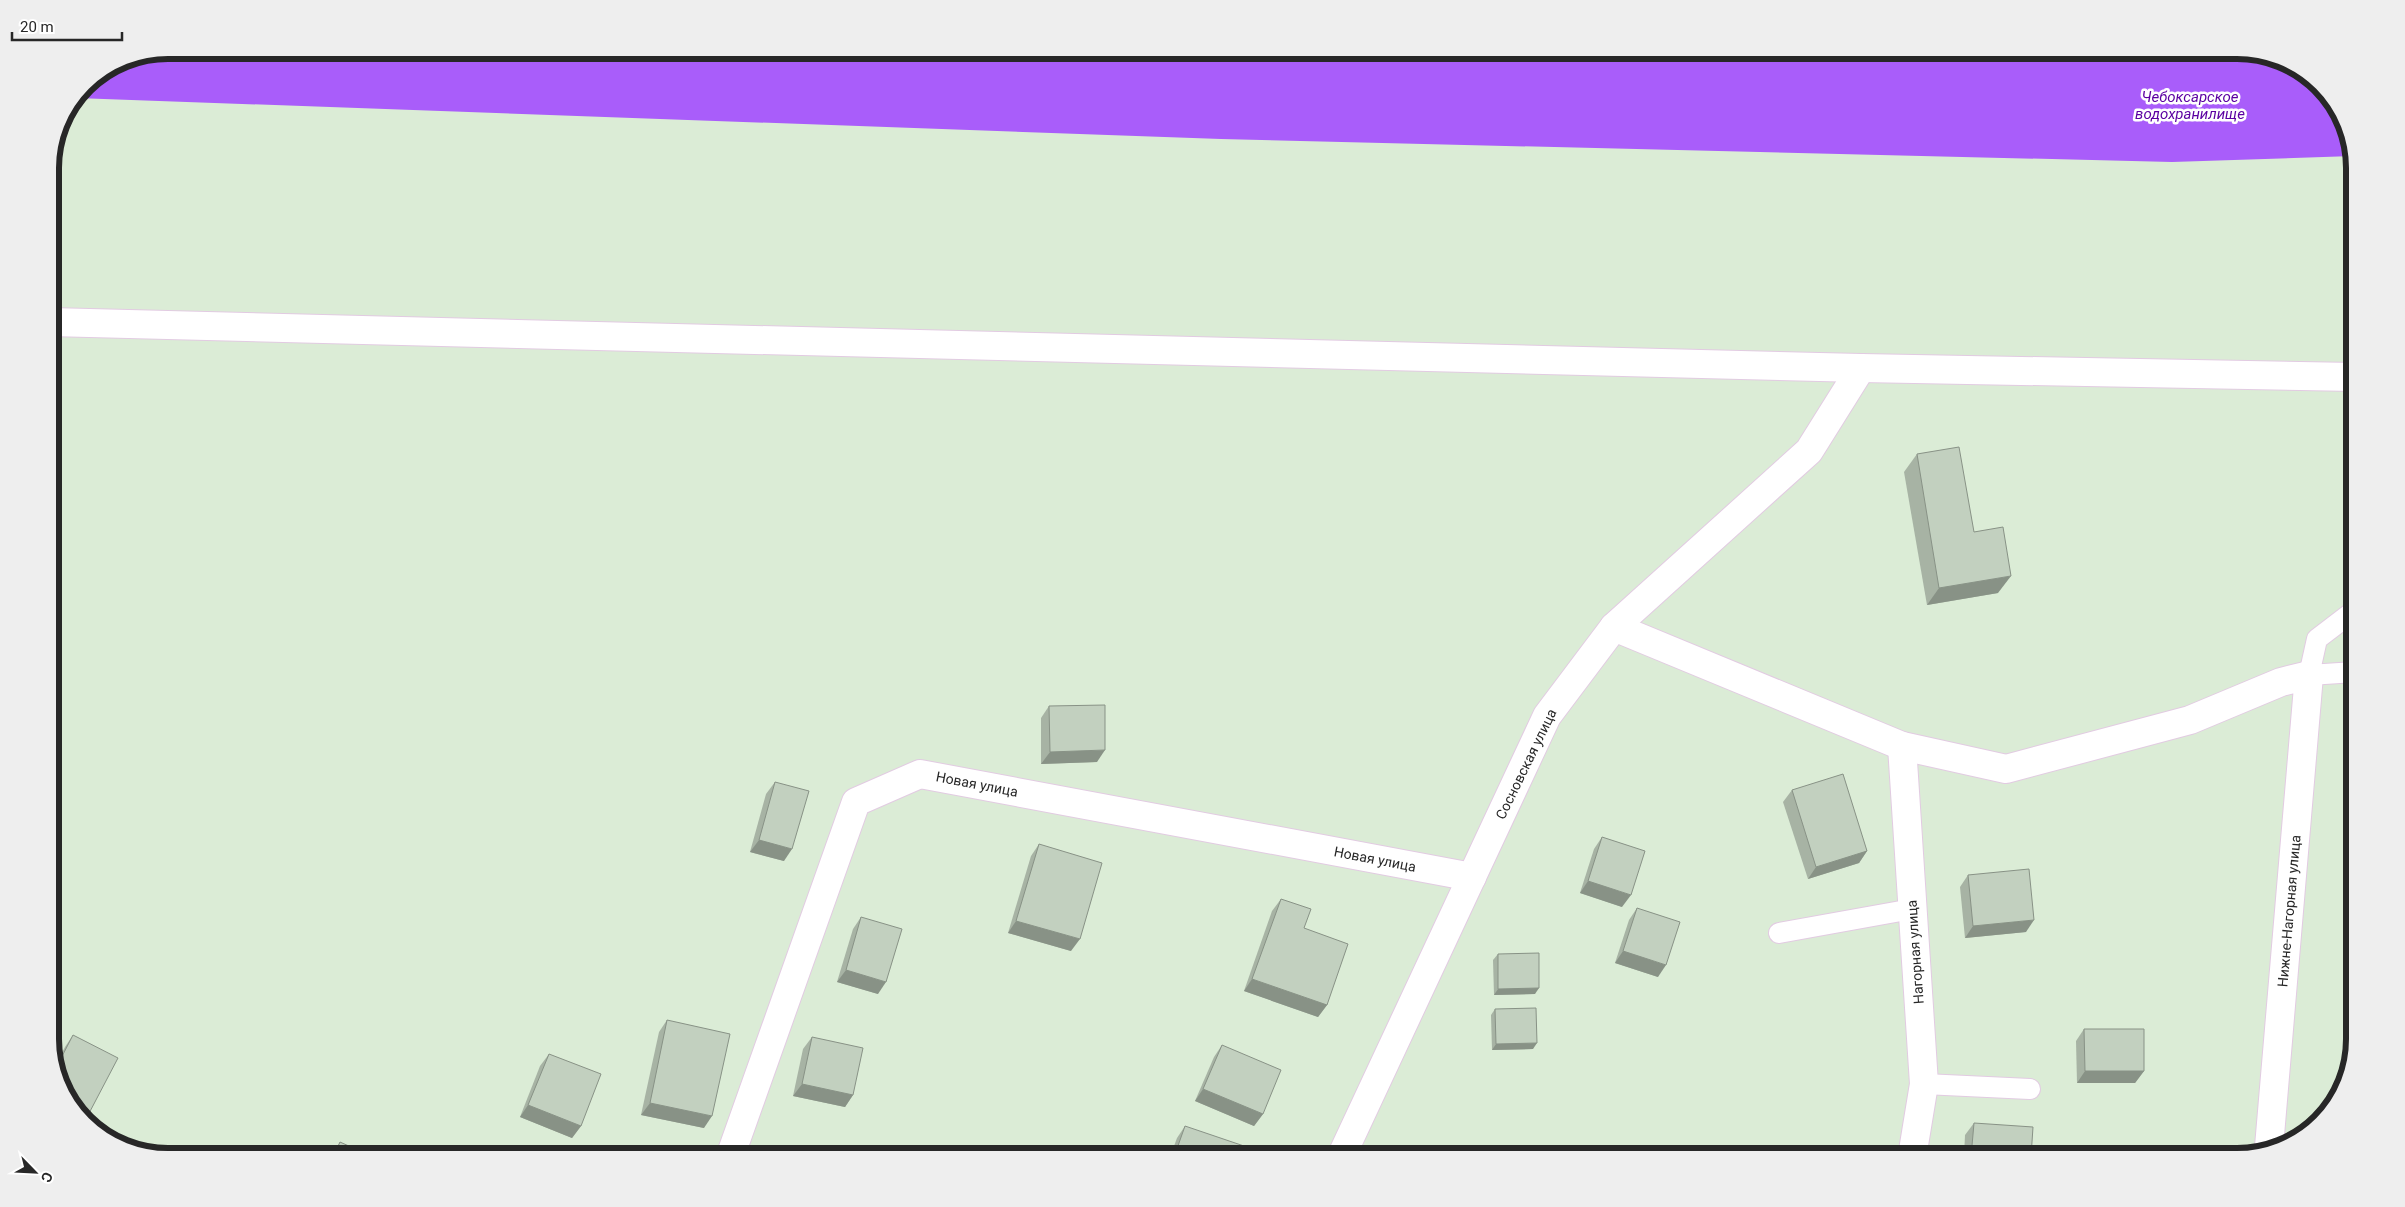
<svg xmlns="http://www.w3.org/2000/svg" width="2405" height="1207" viewBox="0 0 2405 1207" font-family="Roboto,sans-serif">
	<rect width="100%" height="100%" fill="#dbecd6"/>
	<!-- water -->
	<path fill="#a95dfa" d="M168,50H2237L2289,62L2335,102L2353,156L2172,162L1221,139L76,98L85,84L123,59Z"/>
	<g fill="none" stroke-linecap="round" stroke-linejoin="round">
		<!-- lane casing -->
		<g stroke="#e2cbe2" stroke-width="22">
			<g id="lane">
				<path d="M2355,610L2317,639L2309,675L2355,672"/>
				<path d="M1779,933L1912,909"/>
				<path d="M1924,1084L2030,1089"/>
			</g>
		</g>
		<!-- street casing -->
		<g stroke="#e2cbe2" stroke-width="30">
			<g id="street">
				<path d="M50,322L1861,368L2355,377"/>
				<path d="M1614,627L1902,746L2006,769L2190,720L2281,682L2309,675L2269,1147"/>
				<path d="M1902,746L1924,1084L1912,1157"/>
				<path d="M730,1157L856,802L920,774L1472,877"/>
				<path d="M1341,1157L1547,716L1614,627L1809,451L1861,368"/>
			</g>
		</g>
		<!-- lane -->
		<use href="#lane" stroke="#fff" stroke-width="20"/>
		<!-- street -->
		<use href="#street" stroke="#fff" stroke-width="28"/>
	</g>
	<!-- wall -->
	<g fill="#a7b3a4">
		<path d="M1917,454L1974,532L1998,593L1927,605L1904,472Z"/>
		<path d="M1049,706L1097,762L1041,764V718Z"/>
		<path d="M775,782L784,861L750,852L766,794Z"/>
		<path d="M1792,790L1867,851L1859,863L1808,879L1783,802Z"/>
		<path d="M1602,837L1622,907L1580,893L1594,849Z"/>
		<path d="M1039,844L1071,951L1008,933L1031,856Z"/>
		<path d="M1968,875L2026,932L1965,938L1960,887Z"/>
		<path d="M1281,899L1304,928L1327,1005L1318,1017L1244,991L1272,911Z"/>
		<path d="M1637,908L1658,977L1615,963L1629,920Z"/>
		<path d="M861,917L878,994L837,982L853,929Z"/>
		<path d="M2355,945V959L2351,958Z"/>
		<path d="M1498,954L1535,994L1494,995L1493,960Z"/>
		<path d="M1495,1009L1533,1049L1492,1050L1491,1015Z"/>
		<path d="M667,1020L704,1128L641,1115L659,1032Z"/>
		<path d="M2084,1029L2144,1071L2135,1083H2077L2076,1041Z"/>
		<path d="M73,1035L70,1105L56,1064L65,1047Z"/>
		<path d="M812,1037L853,1095L845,1107L793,1096L803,1049Z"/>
		<path d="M1222,1045L1263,1114L1254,1126L1195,1101L1214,1057Z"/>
		<path d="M549,1054L581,1126L572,1138L520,1117L540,1066Z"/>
		<path d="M1974,1123L2031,1157H1964L1965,1135Z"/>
		<path d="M1185,1126L1240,1157H1170L1177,1138Z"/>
		<path d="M340,1142L371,1157H332L336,1149Z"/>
	</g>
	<!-- shaded-wall -->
	<g fill="#889286">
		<path d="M2011,576L1998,593L1927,605L1939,588Z"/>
		<path d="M1105,750L1097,762L1041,764L1050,752Z"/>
		<path d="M759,840L792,849L784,861L750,852Z"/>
		<path d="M1867,851L1859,863L1808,879L1816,867Z"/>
		<path d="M1588,881L1631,895L1622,907L1580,893Z"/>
		<path d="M2034,920L2026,932L1965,938L1973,926Z"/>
		<path d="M1016,921L1080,939L1071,951L1008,933Z"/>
		<path d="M1623,951L1666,965L1658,977L1615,963Z"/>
		<path d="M2355,952V959L2351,958Z"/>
		<path d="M846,970L886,982L878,994L837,982Z"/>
		<path d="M1252,979L1327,1005L1318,1017L1244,991Z"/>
		<path d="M1539,988L1535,994L1494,995L1498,989Z"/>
		<path d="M1537,1043L1533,1049L1492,1050L1496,1044Z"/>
		<path d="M2085,1071H2144L2135,1083H2077Z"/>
		<path d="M802,1084L853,1095L845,1107L793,1096Z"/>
		<path d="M1203,1089L1263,1114L1254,1126L1195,1101Z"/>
		<path d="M650,1103L712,1116L704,1128L641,1115Z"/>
		<path d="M528,1105L581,1126L572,1138L520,1117Z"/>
	</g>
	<!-- building -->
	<g fill="#c2d0bf" stroke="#889286">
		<path d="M1959,447L1974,532L2003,527L2011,576L1939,588L1917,454Z"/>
		<path d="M1105,705V750L1050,752L1049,706Z"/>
		<path d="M1843,774L1867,851L1816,867L1792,790Z"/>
		<path d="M775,782L809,791L792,849L759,840Z"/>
		<path d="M1602,837L1645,851L1631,895L1588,881Z"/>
		<path d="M1039,844L1102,863L1080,939L1016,921Z"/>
		<path d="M2029,869L2034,920L1973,926L1968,875Z"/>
		<path d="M1281,899L1311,909L1304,928L1348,944L1327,1005L1252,979Z"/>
		<path d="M1637,908L1680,922L1666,965L1623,951Z"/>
		<path d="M861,917L902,929L886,982L846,970Z"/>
		<path d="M1539,953V988L1498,989V954Z"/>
		<path d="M1536,1008L1537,1043L1496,1044L1495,1009Z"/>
		<path d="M667,1020L730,1034L712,1116L650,1103Z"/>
		<path d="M2084,1029H2144V1071H2085Z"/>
		<path d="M73,1035L118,1058L86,1119L70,1105L57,1066Z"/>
		<path d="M812,1037L863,1048L853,1095L802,1084Z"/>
		<path d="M1222,1045L1281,1070L1263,1114L1203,1089Z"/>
		<path d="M549,1054L601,1074L581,1126L528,1105Z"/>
		<path d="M1974,1123L2033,1127L2031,1157H1971Z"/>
		<path d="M1185,1126L1244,1146L1240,1157H1174Z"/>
		<path d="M340,1142L371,1156V1157H333Z"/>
	</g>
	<g text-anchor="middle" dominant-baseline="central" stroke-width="5" stroke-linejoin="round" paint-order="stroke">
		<!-- street labels -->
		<g font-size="14" fill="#272727" stroke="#fff">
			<text transform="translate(1526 764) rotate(-64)">Сосновская улица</text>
			<text transform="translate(977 784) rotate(11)">Новая улица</text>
			<text transform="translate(1375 859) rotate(11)">Новая улица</text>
			<text transform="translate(2289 911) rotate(-85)">Нижне-Нагорная улица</text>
			<text transform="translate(1915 952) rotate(-94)">Нагорная улица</text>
		</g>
		<!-- water labels -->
		<g font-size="15" font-style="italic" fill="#5b00a1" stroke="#fff">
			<text x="2190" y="97">Чебоксарское<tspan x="2190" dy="17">водохранилище</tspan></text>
		</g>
	</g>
	<!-- crop -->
	<path d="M0 0H2405V1207H0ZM168 59H2237A109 109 0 0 1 2346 168V1039A109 109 0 0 1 2237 1148H168A109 109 0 0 1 59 1039V168A109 109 0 0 1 168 59Z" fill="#eee" fill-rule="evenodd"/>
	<path fill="none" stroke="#272727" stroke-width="6" d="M168 59H2237A109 109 0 0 1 2346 168V1039A109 109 0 0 1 2237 1148H168A109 109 0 0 1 59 1039V168A109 109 0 0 1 168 59Z"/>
	<!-- north arrow -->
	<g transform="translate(35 1172) rotate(114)" stroke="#ffffff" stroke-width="4" paint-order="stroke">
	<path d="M0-4L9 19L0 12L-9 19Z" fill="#272727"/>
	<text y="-8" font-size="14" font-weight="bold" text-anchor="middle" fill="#272727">С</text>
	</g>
	<!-- scale -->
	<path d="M12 32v8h110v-8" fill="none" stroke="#272727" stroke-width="2.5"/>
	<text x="20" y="32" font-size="15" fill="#272727" stroke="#ffffff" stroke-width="4" paint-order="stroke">20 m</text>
</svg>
